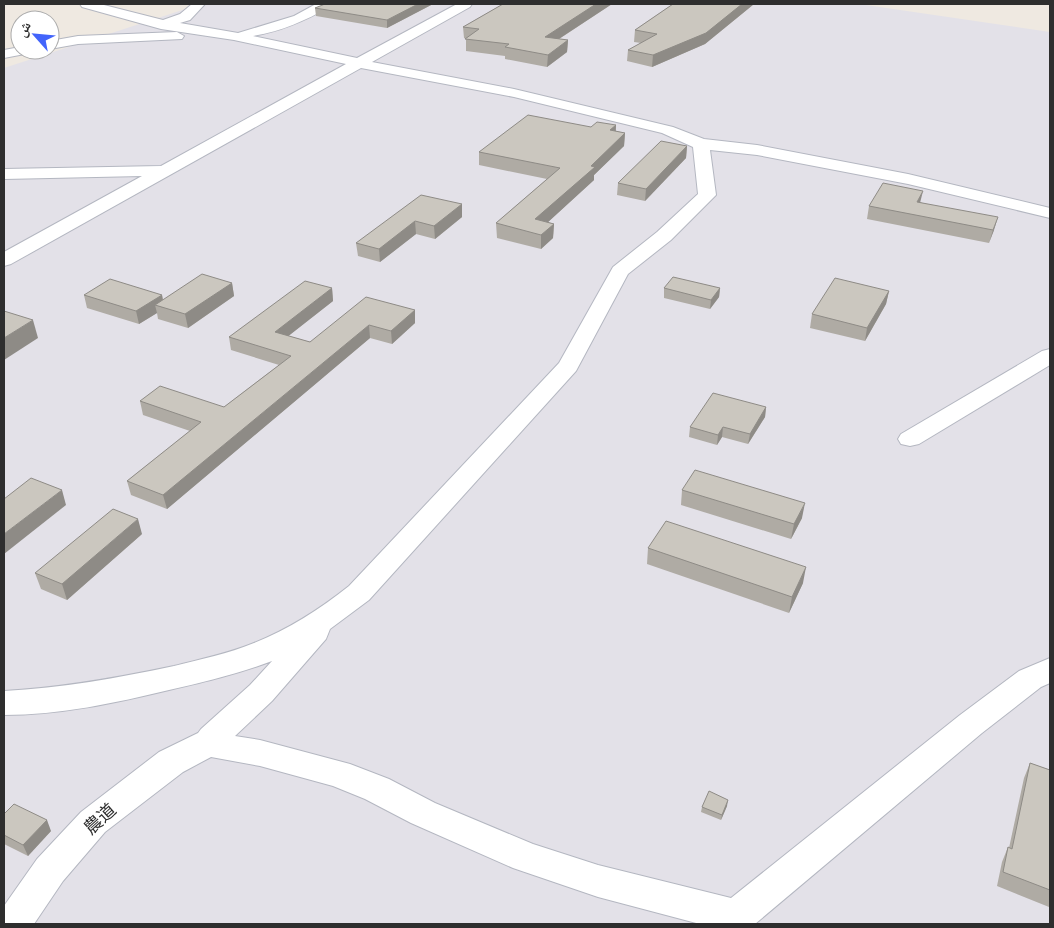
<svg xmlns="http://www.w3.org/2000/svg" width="1054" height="928" viewBox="0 0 1054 928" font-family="Cabin,'Noto Naskh Arabic','Noto Sans SC',sans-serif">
	<rect width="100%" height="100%" fill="#efe9e1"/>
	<!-- industrial -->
	<path fill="#e3e1e8" d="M201,4H859L1050,32V924H4V68Z"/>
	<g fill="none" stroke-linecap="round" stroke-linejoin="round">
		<!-- minor casing -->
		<g stroke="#b4b7c1" stroke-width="2">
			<g id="minor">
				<path d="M80,4H100L163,20L180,14L192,4H205L190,20L180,23L238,33L294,16L316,4H331L329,7C305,21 282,31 253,36L357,58L457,4H472L470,7L372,62L514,89L673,127L704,139L757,145L908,174L1050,208V218L908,184L757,155L710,150L716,195L671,240L628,274L576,371L369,600L330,629L326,639L272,701L235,736L260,740L350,764L389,779L435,803L533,844L598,865L731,898L960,715L1019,671L1050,658V683L1041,687L982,733L755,924H700L598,897L513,868L411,823L365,799L333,786L260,766L211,757L183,772L105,832L63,881L34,924H4V906L37,859L81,812L159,752L198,733L201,729L250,685L272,661C238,674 204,682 169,690C115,703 60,715 4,715V691C62,688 117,678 174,666C201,659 228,654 254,643C289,629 320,609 349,586L559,363L613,267L657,232L698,194L693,147L662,133L514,97L361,68L11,264L4,266V252L142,176L4,179V169L161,166L346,64L234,40L161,29L82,7Z"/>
				<path d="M177,32L184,36L182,39L78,44L50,49V41L78,36Z"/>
				<path d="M20,47V50H32L30,53L4,58V50Z"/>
				<path d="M1050,349V365L919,444L910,446L901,444L898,439L901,434L1042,351Z"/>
			</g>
		</g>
		<!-- minor -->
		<use href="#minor" fill="#fff" fill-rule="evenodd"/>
	</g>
	<!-- wall -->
	<g fill="#afaba4">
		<path d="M433,4L387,28L316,16L315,8Z"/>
		<path d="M503,4H612L559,39L568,40L567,52L547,67L505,59V56L466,51V39L464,38L463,27Z"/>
		<path d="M673,4H754L705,44L652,67L627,61L628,50L641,43L634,42L635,30Z"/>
		<path d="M616,125V131L625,133L624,146L594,175V180L548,222L554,224L553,238L541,249L497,238L496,223L547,179L479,165V152L591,127Z"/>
		<path d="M687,146L686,158L645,201L617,195L618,183Z"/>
		<path d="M920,202L994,230L989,243L867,219L869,206Z"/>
		<path d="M462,204V217L435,239L416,234L380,262L358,256L356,243Z"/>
		<path d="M232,283L234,296L188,328L158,319L157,313L139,324L87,308L84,295H162L163,300Z"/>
		<path d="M332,288L333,301L288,336L310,342L415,310V323L392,344L370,338L167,509L131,495L127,481L190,431L143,415L140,401L224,407L279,365L231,350L229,337Z"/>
		<path d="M664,288H720L719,297L710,309L664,298Z"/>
		<path d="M889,291L886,304L865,341L810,328L812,314Z"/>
		<path d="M766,407L765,417L748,444L722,437L717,445L689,437L690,427Z"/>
		<path d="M682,490L802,518L791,539L681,505Z"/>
		<path d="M142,534L67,600L41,589L35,573Z"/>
		<path d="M648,548L803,583L789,613L647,564Z"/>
		<path d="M1030,763L1050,770V905L1049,907L997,886L1002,862L1008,847L1009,848L1024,778Z"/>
		<path d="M727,806L721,820L701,812L702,807Z"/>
		<path d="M4,814L51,831L28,856L4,844Z"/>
	</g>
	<!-- shaded-wall -->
	<g fill="#8e8b86">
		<path d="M418,4H433L387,28V20Z"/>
		<path d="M596,4H612L545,48V37Z"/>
		<path d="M742,4H754L705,44L652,67L653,55Z"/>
		<path d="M568,40L567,52L547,67L548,55Z"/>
		<path d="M616,125L615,139L610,130Z"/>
		<path d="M625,133L624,146L594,175V180L535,234V219Z"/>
		<path d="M687,146L686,158L645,201L646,189Z"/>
		<path d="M923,191L920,203L917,202Z"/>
		<path d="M462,204V217L435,239L434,226Z"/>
		<path d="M998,217L994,230L989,243L993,230Z"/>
		<path d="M415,221L416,234L380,262L379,249Z"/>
		<path d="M554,224L553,238L541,249V235Z"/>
		<path d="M232,283L234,296L188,328L185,314Z"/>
		<path d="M332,288L333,301L277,345L275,332Z"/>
		<path d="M720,288L719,297L710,309L711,300Z"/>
		<path d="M889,291L886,304L865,341L867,328Z"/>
		<path d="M162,295L164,308L155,305L157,313L139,324L136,311Z"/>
		<path d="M415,310V323L392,344L391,331Z"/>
		<path d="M33,320L38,338L4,360V338Z"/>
		<path d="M369,325L370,338L167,509L163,495Z"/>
		<path d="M766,407L765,417L748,444L750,434Z"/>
		<path d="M723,427L722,437L717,445L718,435Z"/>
		<path d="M62,490L66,505L4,554V534Z"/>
		<path d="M805,503L802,518L791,539L794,524Z"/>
		<path d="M138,519L142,534L67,600L62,584Z"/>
		<path d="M806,567L803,583L789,613L792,597Z"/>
		<path d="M728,800L727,806L721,820L722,815Z"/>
		<path d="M47,820L51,831L28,856L23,845Z"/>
	</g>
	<!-- building -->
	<g fill="#cbc7bf" stroke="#8e8b86">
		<path d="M325,4H418L387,20L315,8Z"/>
		<path d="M503,4H596L545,37L568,40L548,55L505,47L509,44L465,39L479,29L463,27Z"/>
		<path d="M673,4H742L706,33L653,55L628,50L657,34L635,30Z"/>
		<path d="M528,115L591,127L597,122L616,125L610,130L625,133L591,166L595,167L535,219L554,224L541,235L496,223L560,168L479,152Z"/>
		<path d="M661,141L687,146L646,189L618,183Z"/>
		<path d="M883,183L923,191L917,202L998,217L993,230L869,206Z"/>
		<path d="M421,195L462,204L434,226L415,221L379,249L356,243Z"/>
		<path d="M202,274L232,283L185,314L155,305Z"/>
		<path d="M673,277L720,288L711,300L664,288Z"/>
		<path d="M835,278L889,291L867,328L812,314Z"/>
		<path d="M110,279L162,295L136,311L84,295Z"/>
		<path d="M305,281L332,288L275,332L310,342L366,297L415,310L391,331L369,325L163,495L127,481L201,422L140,401L160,386L224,407L291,356L229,337Z"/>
		<path d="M4,311L33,320L4,338Z"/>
		<path d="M713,393L766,407L750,434L723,427L718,435L690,427Z"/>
		<path d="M695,470L805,503L794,524L682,490Z"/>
		<path d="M31,478L62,490L4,534V499Z"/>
		<path d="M113,509L138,519L62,584L35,573Z"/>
		<path d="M666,521L806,567L792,597L648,548Z"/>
		<path d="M1030,763L1050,770V890L1003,872L1008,847L1012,849Z"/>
		<path d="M709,791L728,800L722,815L702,807Z"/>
		<path d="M14,804L47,820L23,845L4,835V814Z"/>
	</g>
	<g text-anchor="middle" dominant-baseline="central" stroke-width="4.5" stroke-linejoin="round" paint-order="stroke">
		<!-- near-street labels -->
		<g font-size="18" fill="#2e2e2e" stroke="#fff">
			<text transform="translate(100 819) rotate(-42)">農道</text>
		</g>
	</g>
	<!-- border -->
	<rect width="1054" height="928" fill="none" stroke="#2e2e2e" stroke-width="10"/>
	<!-- north arrow -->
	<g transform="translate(35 35) rotate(297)"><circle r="24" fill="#ffffff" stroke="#ababab"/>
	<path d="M0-4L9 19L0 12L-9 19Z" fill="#4264fb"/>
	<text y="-8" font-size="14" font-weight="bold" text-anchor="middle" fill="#2e2e2e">ش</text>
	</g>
</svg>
